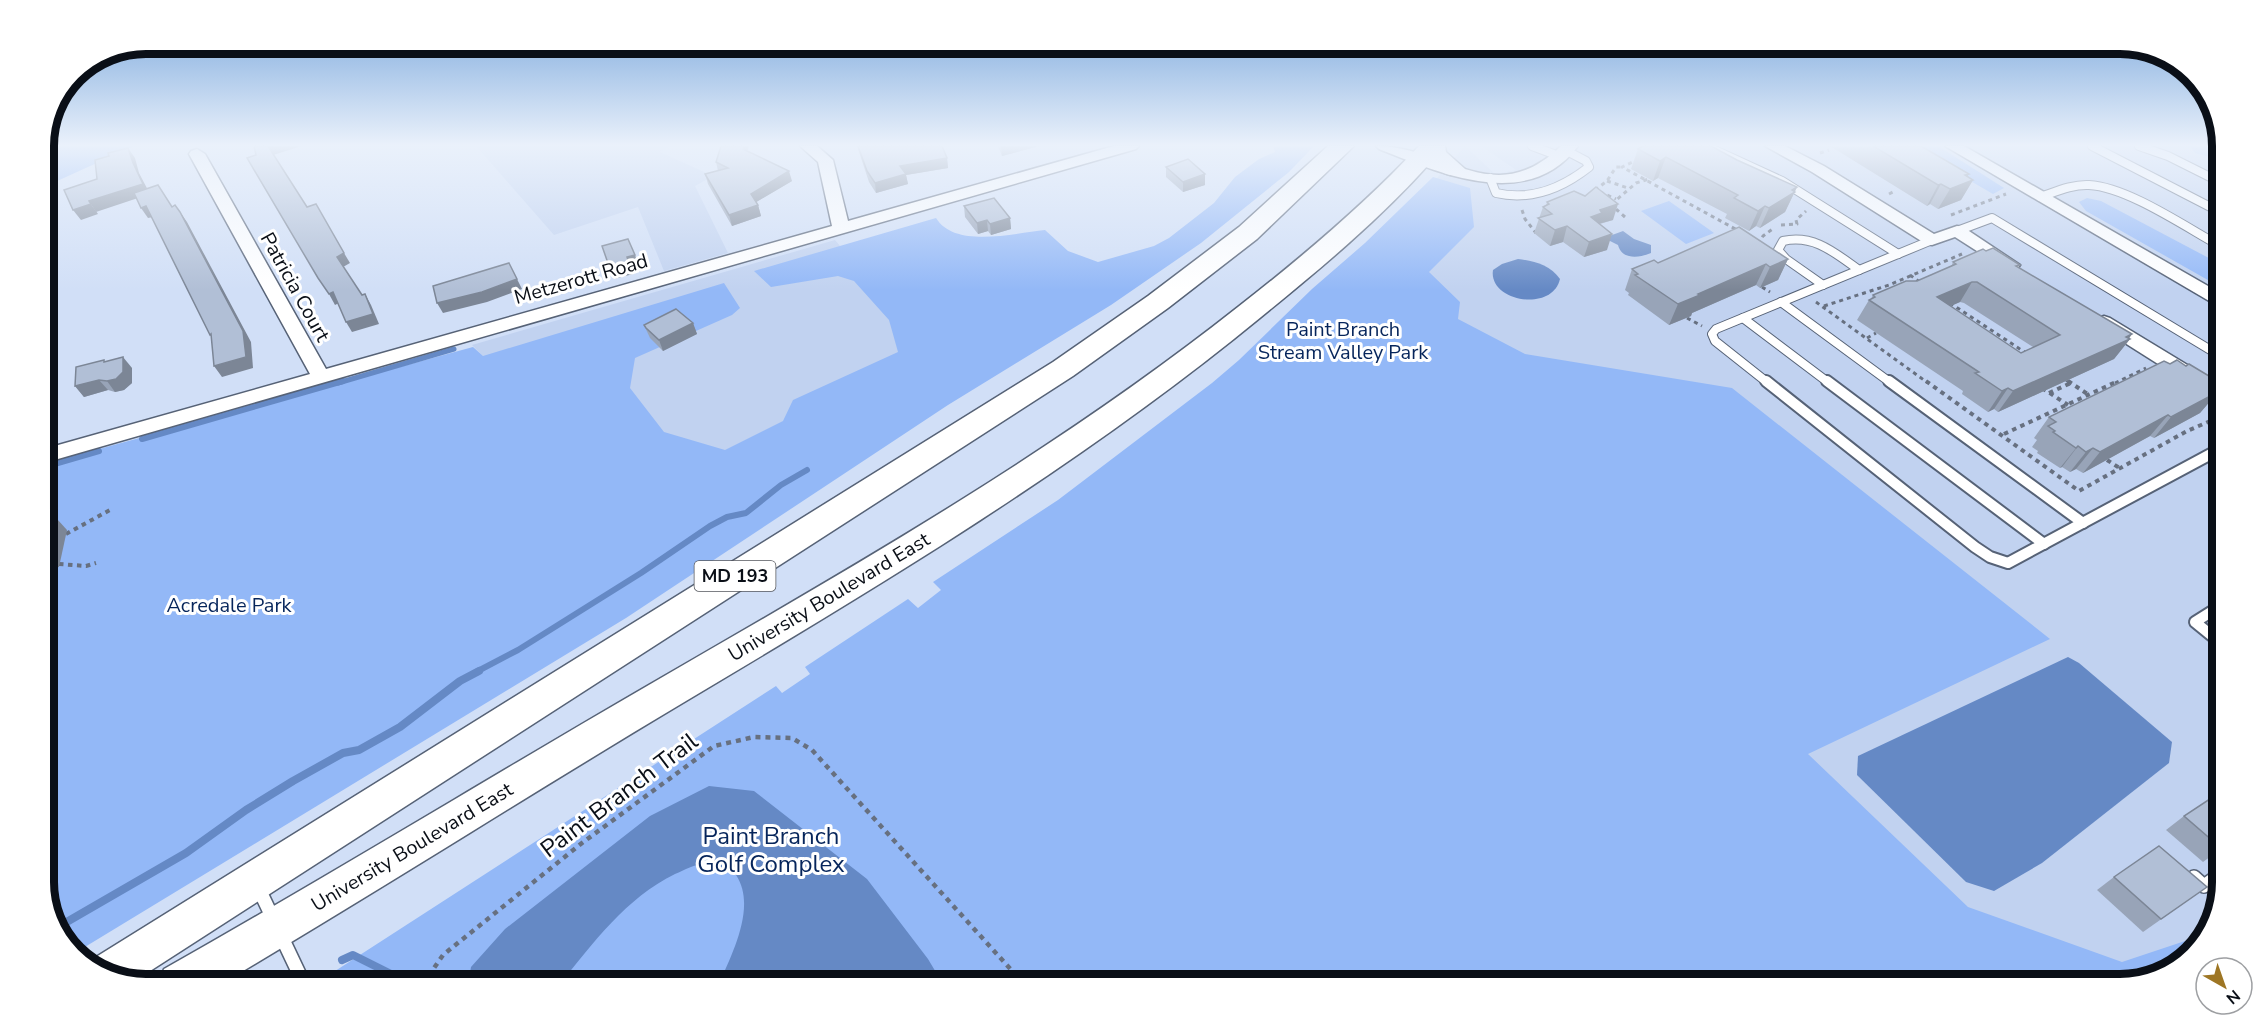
<svg xmlns="http://www.w3.org/2000/svg" width="2266" height="1028" viewBox="0 0 2266 1028" font-family="'Nunito Sans',sans-serif">
	<rect width="100%" height="100%" fill="#d1dff7"/>
	<!-- built -->
	<g fill="#c1d2f0">
		<path d="M476,146H671L660,152L713,176L695,186L728,253L664,271L638,207L554,235Z"/>
		<path d="M1465,146L1495,174L1516,170L1481,146H2222V882L2215,922L2177,967L2120,984L1293,577L1417,201Z"/>
		<path d="M835,240L962,393L675,553L472,345Z"/>
	</g>
	<!-- green -->
	<g fill="#93b8f7">
		<path d="M44,146H134L44,187Z"/>
		<path d="M1273,146H1314L1289,172L1201,243L1111,305L948,405L626,618L75,953L64,944L44,889V464L473,347L483,356L724,283L740,308L732,315L635,358L630,388L664,432L725,450L783,421L793,400L898,352L889,320L854,281L838,276L771,287L754,271L936,218C955,249 1014,233 1045,230L1068,251L1098,262L1154,246L1169,238L1214,203L1235,177L1259,159L1275,152Z"/>
		<path d="M1910,146H1938L2004,188L1993,194Z"/>
		<path d="M2190,146H2222V160L2195,153Z"/>
		<path d="M1433,177L1470,188L1474,227L1429,272L1460,302L1458,319L1525,354L1732,388L2050,639L1808,754L1968,907L2122,962L2200,936L2201,937L2177,967L2120,984H315L776,686L782,693L810,674L805,667L908,599L918,608L941,590L933,582L1058,500L1212,383L1239,360L1312,289L1365,243Z"/>
		<path d="M2087,198L2101,201L2222,265V288L2086,211L2079,202Z"/>
		<path d="M1669,201L1714,233L1686,244L1641,211Z"/>
	</g>
	<!-- water -->
	<g fill="#6589c5">
		<path d="M1623,231L1634,239L1651,245V253C1639,258 1622,260 1618,245L1604,238Z"/>
		<path d="M1518,259C1534,261 1550,265 1560,279C1552,313 1488,301 1493,270L1502,264Z"/>
		<path d="M2068,657L2079,663L2172,742L2169,763L2042,863L1994,891L1966,882L1857,775L1858,756Z"/>
		<path d="M709,786L754,791L867,879L928,959L943,984H877L867,977L849,976L821,984H719C732,954 757,906 736,875C727,870 716,864 706,864C694,864 685,870 675,874C626,898 593,943 560,984H468L471,967L505,929L650,816Z"/>
	</g>
	<g fill="none" stroke-linecap="round" stroke-linejoin="round">
		<!-- stream-far2 -->
		<path stroke="#6589c5" stroke-width="5" d="M338,383L454,349"/>
		<!-- stream-far1 -->
		<g stroke="#6589c5" stroke-width="6">
			<path d="M142,439L343,381"/>
			<path d="M44,467L99,451"/>
			<path d="M476,672L518,650L641,573L710,526L727,517L746,513L781,485L807,470"/>
		</g>
		<!-- stream -->
		<g stroke="#6589c5" stroke-width="8">
			<path d="M58,927L186,853L246,810L293,781L343,753L359,750L400,727L460,681L479,671"/>
			<path d="M342,960L353,955L397,977L413,980"/>
			<path d="M447,984L468,983"/>
		</g>
		<!-- service-far2 casing -->
		<g stroke="#566276" stroke-width="10">
			<g id="service-far2">
				<path d="M1532,146L1559,156"/>
				<path d="M1706,146L1782,181L1898,254"/>
				<path d="M2092,146L2222,213"/>
				<path d="M2139,146L2168,156L2222,183"/>
				<path d="M1490,178L1496,193C1531,201 1561,189 1589,167L1586,161L1565,150"/>
				<path d="M2040,197C2055,192 2073,184 2089,185C2128,187 2187,228 2222,247"/>
				<path d="M1957,231L1992,218L2222,357"/>
				<path d="M1823,285L1786,259L1778,250L1783,241C1814,234 1835,253 1859,270"/>
				<path d="M1781,302L1891,383"/>
				<path d="M1743,318L1829,383"/>
				<path d="M1768,383L1715,341L1712,334L1716,329L1932,240"/>
			</g>
		</g>
		<!-- service-far1 casing -->
		<g stroke="#566276" stroke-width="14">
			<g id="service-far1">
				<path d="M1766,381L1975,547L1990,557L2008,563L2222,448"/>
				<path d="M1827,381L2044,544"/>
				<path d="M1889,381L2083,523"/>
				<path d="M2222,605L2195,622L2222,644"/>
			</g>
		</g>
		<!-- service casing -->
		<g stroke="#566276" stroke-width="16">
			<g id="service">
				<path d="M2194,877L2204,886L2222,873"/>
				<path d="M258,887L304,984"/>
			</g>
		</g>
		<!-- minor casing -->
		<g stroke="#566276" stroke-width="3">
			<g id="minor">
				<path d="M800,146H817L833,160L848,221L1114,146H1139L1136,149L44,463V449L310,374L189,154L191,151L197,149L205,154L326,369L832,226L818,162Z"/>
				<path d="M1376,146C1446,146 1494,211 1561,146H1578C1528,213 1440,173 1379,149Z"/>
				<path d="M1765,146H1785L1824,166L1934,234L1957,226L1963,227L2020,265L2017,269H2005L1955,237L1932,245L1926,244L1812,172Z"/>
				<path d="M1945,146H1964L2222,294V307L2216,305Z"/>
				<path d="M2104,316L2110,318L2222,386V401L2215,400L2098,326L2095,322L2098,318Z"/>
			</g>
		</g>
		<!-- primary casing -->
		<g stroke="#566276" stroke-width="3">
			<g id="primary">
				<path d="M1328,146H1354L1257,239L1168,308L1073,376L133,982L106,977L88,962L1053,362L1148,296L1239,227Z"/>
				<path d="M1419,146H1445L1446,152L1465,169L1462,174C1448,178 1441,172 1430,163C1379,220 1320,269 1261,317C1082,464 884,583 686,701C530,794 377,892 221,984H158L164,969C329,876 490,777 654,682C855,566 1056,451 1238,307C1302,257 1364,205 1419,146Z"/>
			</g>
		</g>
		<!-- path-far2 -->
		<g stroke="#677080" stroke-width="3" stroke-dasharray="4 4" stroke-linecap="butt">
			<path d="M1820,153L1829,150"/>
			<path d="M1639,159L1622,167L1739,231"/>
			<path d="M1607,181L1628,188"/>
			<path d="M1595,190L1607,181L1616,167H1622"/>
			<path d="M1600,192L1616,199"/>
			<path d="M1889,194L1895,191"/>
			<path d="M1522,210L1525,219L1536,233"/>
			<path d="M1951,215L2006,194"/>
			<path d="M1625,217L1617,210L1614,202L1636,183L1649,179"/>
			<path d="M1781,225L1797,224L1796,220L1806,211"/>
			<path d="M1758,244L1763,236L1774,228"/>
			<path d="M1910,275L1921,283"/>
			<path d="M1762,287L1770,292"/>
			<path d="M1816,302L1928,383"/>
			<path d="M1950,303L2026,353"/>
			<path d="M1824,306L1889,285L1962,254"/>
			<path d="M1687,318L1702,326"/>
			<path d="M1867,338L1876,333"/>
			<path d="M2065,379L2070,383"/>
			<path d="M2115,383L2146,368"/>
		</g>
		<!-- path-far1 -->
		<g stroke="#677080" stroke-width="4" stroke-dasharray="4.5 4.5" stroke-linecap="butt">
			<path d="M1926,381L2079,491L2187,431L2222,416"/>
			<path d="M2068,381L2089,395"/>
			<path d="M2042,388L2068,405"/>
			<path d="M2049,393L2071,383"/>
			<path d="M2004,434L2118,381"/>
			<path d="M2107,460L2121,469"/>
			<path d="M66,534L110,510"/>
			<path d="M59,564L86,566L96,563"/>
		</g>
		<!-- path -->
		<path stroke="#677080" stroke-width="4.5" stroke-dasharray="5 5" stroke-linecap="butt" d="M423,984L443,955L582,843L714,746L754,737L792,738L812,750L1024,984"/>
		<!-- service-far2 -->
		<use href="#service-far2" stroke="#fff" stroke-width="8"/>
		<!-- service-far1 -->
		<use href="#service-far1" stroke="#fff" stroke-width="10"/>
		<!-- service -->
		<use href="#service" stroke="#fff" stroke-width="13"/>
		<!-- minor -->
		<use href="#minor" fill="#fff" fill-rule="evenodd"/>
		<!-- primary -->
		<use href="#primary" fill="#fff" fill-rule="evenodd"/>
	</g>
	<!-- wall -->
	<g fill="#98a4b8" fill-rule="evenodd">
		<path d="M857,146H942L947,158L948,168L906,175L908,184L876,193L869,182Z"/>
		<path d="M998,146H1039L1002,156Z"/>
		<path d="M1830,146H1921L1969,174L1967,176L1973,180L1961,200L1938,209L1930,204L1927,206Z"/>
		<path d="M1638,149L1737,160L1797,187L1785,212L1760,228L1756,226L1749,231L1725,218L1727,214L1658,178L1653,181L1631,169Z"/>
		<path d="M747,152L792,181L756,202L758,205L761,216L732,226L708,184L705,174L718,171L716,162Z"/>
		<path d="M1166,167L1205,174V185L1183,192L1166,177Z"/>
		<path d="M1547,202L1613,220L1600,224L1607,250L1584,257L1563,242L1550,246L1534,233L1543,207L1546,206Z"/>
		<path d="M964,206L1010,218L1011,229L991,235L988,231L978,234L965,217Z"/>
		<path d="M1788,259L1778,280L1760,288L1756,285L1692,313L1691,316L1669,325L1628,295L1629,293L1625,290L1632,269L1658,263Z"/>
		<path d="M1953,262L2018,268L2130,339L2114,359L1998,412L1994,409L1988,412L1962,394L1963,391L1857,320L1869,300L1871,299L1873,295L1917,281L1951,267ZM1960,302L1964,303L2033,347L2021,353L1950,306Z"/>
		<path d="M693,323L697,334L663,351L650,338L644,325Z"/>
		<path d="M105,362L132,368V383L124,390L115,392L108,390L84,397L75,386Z"/>
		<path d="M2170,364L2213,381L2215,390L2218,392L2200,413L2154,438L2150,436L2083,473L2076,469L2070,472L2062,467L2060,468L2037,453L2038,451L2032,447L2037,440L2034,438L2049,417Z"/>
		<path d="M2222,791V848L2203,862L2166,830L2184,816Z"/>
		<path d="M2114,877L2207,887L2143,932L2097,890Z"/>
	</g>
	<!-- shaded-wall -->
	<g fill="#7c8696">
		<path d="M267,146H302L273,155Z"/>
		<path d="M744,146H749L745,159L743,149Z"/>
		<path d="M1001,146H1039L1002,156Z"/>
		<path d="M128,148L135,158L139,173L150,194L96,212L89,201Z"/>
		<path d="M1666,157L1658,178L1653,181L1660,161Z"/>
		<path d="M947,158L948,168L906,175L908,184L876,193L875,183L900,166Z"/>
		<path d="M789,171L792,181L753,204L751,194Z"/>
		<path d="M1205,174V185L1183,192V182Z"/>
		<path d="M1969,174L1963,183L1973,180L1961,200L1938,209L1950,189L1965,175Z"/>
		<path d="M1941,184L1930,204L1927,206L1938,185Z"/>
		<path d="M1797,187L1785,212L1760,228L1769,208Z"/>
		<path d="M91,204L98,214L81,220L73,210Z"/>
		<path d="M1618,204L1613,220L1598,224L1591,217L1600,210Z"/>
		<path d="M758,205L761,216L732,226L729,215Z"/>
		<path d="M146,206L153,217L148,218L141,208Z"/>
		<path d="M1765,206L1756,226L1749,231L1758,211Z"/>
		<path d="M180,212L187,222L251,342L253,368L222,377L214,366L246,357Z"/>
		<path d="M1010,218L1011,229L991,235L990,224Z"/>
		<path d="M987,220L988,231L978,234L977,223Z"/>
		<path d="M1567,226L1563,242L1550,246L1555,230Z"/>
		<path d="M1612,234L1607,250L1584,257L1589,242Z"/>
		<path d="M344,253L350,263L343,267L337,257Z"/>
		<path d="M635,255L639,266L631,268L633,274L614,279L610,269L627,257Z"/>
		<path d="M1788,259L1778,280L1760,288L1770,267Z"/>
		<path d="M1766,264L1756,285L1692,313L1691,316L1669,325L1678,304L1698,294Z"/>
		<path d="M517,279L522,289L487,302L443,313L437,303Z"/>
		<path d="M1972,282L1960,302L1924,318L1937,297Z"/>
		<path d="M333,292L339,303L335,305L329,294Z"/>
		<path d="M365,294L371,305L379,324L352,332L346,322Z"/>
		<path d="M693,323L697,334L663,351L659,340Z"/>
		<path d="M2132,334L2128,340L2130,339L2114,359L1998,412L2013,391Z"/>
		<path d="M123,357L132,368V383L124,390L115,392L107,381Z"/>
		<path d="M99,380L108,390L84,397L75,386Z"/>
		<path d="M2219,385L2210,396L2218,392L2200,413L2154,438L2171,417L2212,389Z"/>
		<path d="M2008,388L1994,409L1988,412L2002,391Z"/>
		<path d="M2168,415L2150,436L2083,473L2100,452Z"/>
		<path d="M2078,446L2062,467L2060,468L2076,448Z"/>
		<path d="M2093,448L2076,469L2070,472L2086,452Z"/>
		<path d="M57,519L67,530L59,567L44,570V557Z"/>
	</g>
	<!-- building -->
	<g fill="#b1bfd6" stroke="#7c8696" stroke-width="1.5" fill-rule="evenodd">
		<path d="M254,146H268L307,207L316,204L344,253L337,257L362,295L365,294L373,314L346,322L333,292L329,294L318,278L247,158L256,155Z"/>
		<path d="M721,146H744L743,149L789,171L751,194L758,205L729,215L705,174L728,168L716,162Z"/>
		<path d="M858,146H942L947,158L900,166L906,174L875,183L867,171Z"/>
		<path d="M1643,146H1711L1737,160L1797,187L1792,190L1795,192L1769,208L1765,206L1758,211L1734,198L1738,195L1666,157L1660,161L1638,149Z"/>
		<path d="M1873,146H1921L1969,174L1965,175L1973,180L1950,189L1941,184L1938,185Z"/>
		<path d="M128,148L133,163L143,184L89,201L91,204L73,210L64,190L97,179L95,160L109,156L108,153Z"/>
		<path d="M1188,159L1205,174L1183,182L1166,167Z"/>
		<path d="M158,185L172,207L175,205L180,212L243,331L246,357L214,366L211,334L210,335L146,206L141,208L134,193Z"/>
		<path d="M1596,187L1618,204L1600,210L1602,213L1591,217L1612,234L1589,242L1567,226L1555,230L1538,218L1552,214L1543,207L1549,204L1547,202L1574,191L1585,196Z"/>
		<path d="M994,198L1010,218L990,224L987,220L977,223L964,206Z"/>
		<path d="M1739,227L1788,259L1770,267L1766,264L1698,294L1700,295L1678,304L1635,275L1638,274L1632,269L1654,260L1658,263Z"/>
		<path d="M628,239L635,255L627,257L629,263L610,269L602,246Z"/>
		<path d="M1993,248L2020,265L2016,266L2132,334L2126,337L2130,339L2013,391L2008,388L2002,391L1975,373L1979,372L1869,300L1875,297L1873,295L1906,281H1917L1956,264L1953,262L1983,249L1986,251ZM1972,282H1977L2060,335L2021,353L1937,297Z"/>
		<path d="M509,263L517,279L482,292L437,303L433,286Z"/>
		<path d="M676,309L693,323L659,340L646,328L644,325Z"/>
		<path d="M123,357V372L116,379L107,381L99,380L75,386L76,367L104,360V362Z"/>
		<path d="M2177,360L2186,366L2189,364L2214,379L2212,380L2219,385L2212,389L2218,392L2171,417L2168,415L2100,452L2093,448L2086,452L2078,446L2076,448L2053,432L2055,431L2048,426L2056,422L2049,417L2164,361L2170,364Z"/>
		<path d="M57,519L48,556L44,557V522Z"/>
		<path d="M2222,791V847L2221,848L2184,816Z"/>
		<path d="M2159,846L2207,887L2161,919L2114,877Z"/>
	</g>
	<!-- sky -->
	<linearGradient id="sky" x2="0" y2="1"><stop stop-color="#73a3da"/><stop offset="0.5" stop-color="#eaf1fb"/><stop offset="1" stop-color="#eaf1fb" stop-opacity="0"/></linearGradient>
	<rect width="2266" height="290" fill="url(#sky)"/>
	<g text-anchor="middle" dominant-baseline="central" stroke-width="6" stroke-linejoin="round" paint-order="stroke">
		<!-- shield labels -->
		<rect fill="#fff" stroke="#54575d" stroke-width="1.5" x="694.5" y="561" width="81" height="30" rx="4.5"/>
		<g font-size="18" font-weight="bold" fill="#0a0f17">
			<text x="735" y="576">MD 193</text>
		</g>
		<!-- street labels -->
		<g font-size="20" fill="#0a0f17" stroke="#fff">
			<text transform="translate(581 279) rotate(-16)">Metzerott Road</text>
			<text transform="translate(295 287) rotate(61)">Patricia Court</text>
			<text transform="translate(829 597) rotate(-31)">University Boulevard East</text>
			<text transform="translate(412 847) rotate(-31)">University Boulevard East</text>
		</g>
		<!-- park labels -->
		<g font-size="20" fill="#06255b" stroke="#fff">
			<text x="1343" y="329">Paint Branch<tspan x="1343" dy="23">Stream Valley Park</tspan></text>
			<text x="229" y="605">Acredale Park</text>
		</g>
		<!-- near-street labels -->
		<g font-size="24" fill="#0a0f17" stroke="#fff">
			<text transform="translate(619 795) rotate(-37)">Paint Branch Trail</text>
		</g>
		<!-- near-park labels -->
		<g font-size="24" fill="#06255b" stroke="#fff">
			<text x="771" y="836">Paint Branch<tspan x="771" dy="28">Golf Complex</tspan></text>
		</g>
	</g>
	<!-- crop -->
	<path d="M0 0H2266V1028H0ZM146 54H2120A92 92 0 0 1 2212 146V882A92 92 0 0 1 2120 974H146A92 92 0 0 1 54 882V146A92 92 0 0 1 146 54Z" fill="#fff" fill-rule="evenodd"/>
	<path fill="none" stroke="#0a0f17" stroke-width="8" d="M146 54H2120A92 92 0 0 1 2212 146V882A92 92 0 0 1 2120 974H146A92 92 0 0 1 54 882V146A92 92 0 0 1 146 54Z"/>
	<!-- north arrow -->
	<g transform="translate(2224 986) rotate(140)"><circle r="28" fill="#ffffff" stroke="#9d9fa2" stroke-width="1.5"/>
	<path d="M0-4.5L10 22L0 15L-10 22Z" fill="#9e7624"/>
	<text y="-9" font-size="16" font-weight="bold" text-anchor="middle" fill="#0a0f17">N</text>
	</g>
</svg>
